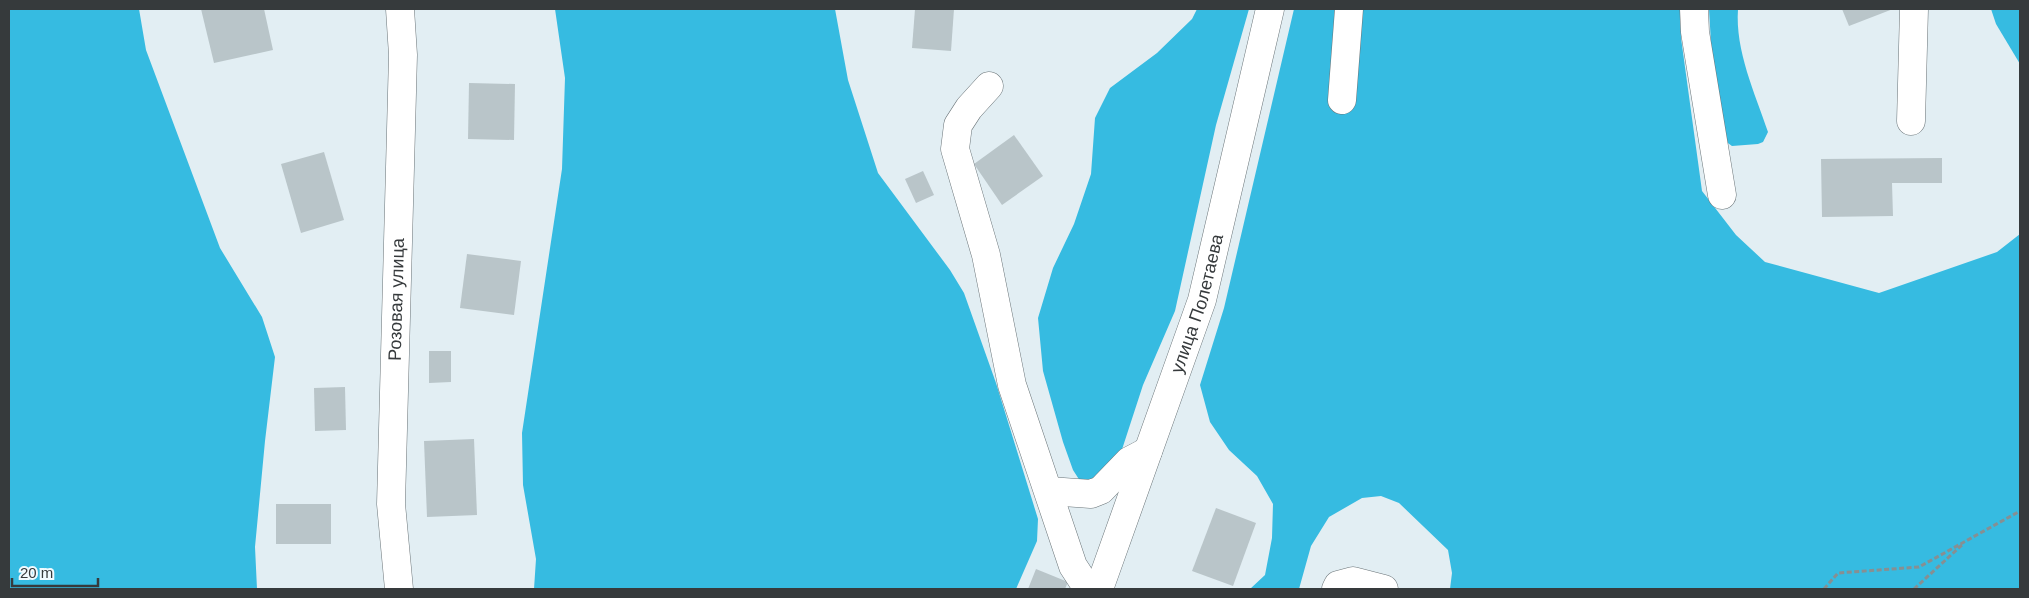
<svg xmlns="http://www.w3.org/2000/svg" width="2029" height="598" viewBox="0 0 2029 598" font-family="Helvetica,sans-serif">
	<rect width="100%" height="100%" fill="#e2eef3"/>
	<!-- forest -->
	<g fill="#36bbe1">
		<path d="M9,9H139L146,50L220,248L262,317L275,357L265,441L255,547L257,589H9Z"/>
		<path d="M555,9H835L848,80L878,173L950,270L964,293L996,383L1038,519L1037,541L1016,589H534L536,559L523,485L522,433L562,169L565,78Z"/>
		<path d="M1197,9H1249L1216,125L1175,311L1143,385L1114,474L1082,484L1073,470L1063,442L1043,371L1038,318L1053,268L1074,224L1091,174L1095,118L1110,88L1157,53L1192,19Z"/>
		<path d="M1294,9H1680L1681,38L1702,191L1736,235L1765,262L1879,293L1997,252L2020,234V589H1450L1452,573L1448,550L1399,503L1381,496L1362,498L1329,517L1311,546L1299,589H1250L1265,575L1272,538L1273,504L1257,476L1229,450L1210,422L1200,385L1224,308Z"/>
		<path d="M1709,9H1738C1735,51 1755,93 1768,132L1763,142L1758,144L1732,146L1725,141L1712,60Z"/>
		<path d="M1991,9H2020V64L1996,24Z"/>
	</g>
	<!-- building -->
	<g fill="#b9c5c9">
		<path d="M201,9H264L273,50L214,63Z"/>
		<path d="M915,9H954L951,51L912,48Z"/>
		<path d="M1842,9H1893L1849,26Z"/>
		<path d="M469,83L515,84L514,140L468,139Z"/>
		<path d="M1014,135L1043,176L1002,205L974,164Z"/>
		<path d="M324,152L344,220L301,233L281,164Z"/>
		<path d="M1942,158V183H1892L1893,216L1822,217L1821,159Z"/>
		<path d="M923,171L934,195L916,203L905,179Z"/>
		<path d="M467,254L521,261L514,315L460,308Z"/>
		<path d="M429,351H451V382L429,383Z"/>
		<path d="M345,387L346,430L315,431L314,388Z"/>
		<path d="M474,439L477,515L427,517L424,441Z"/>
		<rect x="276" y="504" width="55" height="40"/>
		<path d="M1216,508L1256,523L1233,586L1192,571Z"/>
		<path d="M1036,569L1068,582L1065,589H1028Z"/>
	</g>
	<g fill="none" stroke-linecap="round" stroke-linejoin="round">
		<!-- minor casing -->
		<g stroke="#6a7478" stroke-width="29">
			<g id="minor">
				<path d="M1694,9L1695,32L1722,195"/>
				<path d="M989,86L969,108L958,125L955,149L986,255L1012,385L1073,566L1088,589"/>
				<path d="M1342,100L1349,9"/>
				<path d="M1911,121L1914,9"/>
				<path d="M1049,491L1091,494L1101,490L1129,461L1148,451"/>
				<path id="s1" d="M399,589L391,504L403,55L400,9"/>
				<path id="s2" d="M1099,589L1202,300L1270,9"/>
				<path d="M1336,589L1338,585L1353,581L1384,589"/>
			</g>
		</g>
		<!-- path -->
		<g stroke="#878f92" stroke-width="3" stroke-dasharray="5 2.5" stroke-linecap="butt">
			<path d="M1824,589L1838,573L1919,567L2020,511"/>
			<path d="M1914,589L1963,544"/>
		</g>
		<!-- minor -->
		<use href="#minor" stroke="#fff" stroke-width="28"/>
	</g>
	<g text-anchor="middle" dominant-baseline="central" stroke-width="4" stroke-linejoin="round" paint-order="stroke">
		<!-- street labels -->
		<g font-size="18" fill="#363a3c" stroke="#f1fbff">
			<text stroke="none"><textPath href="#s1" startOffset="290">Розовая улица</textPath></text>
			<text stroke="none"><textPath href="#s2" startOffset="302">улица Полетаева</textPath></text>
		</g>
	</g>
	<!-- border -->
	<rect width="2029" height="598" fill="none" stroke="#363a3c" stroke-width="20"/>
	<!-- scale -->
	<path d="M12 578v8h86v-8" fill="none" stroke="#363a3c" stroke-width="2.5"/>
	<text x="20" y="578" font-size="15" fill="#363a3c" stroke="#f1fbff" stroke-width="4" paint-order="stroke">20 m</text>
</svg>
